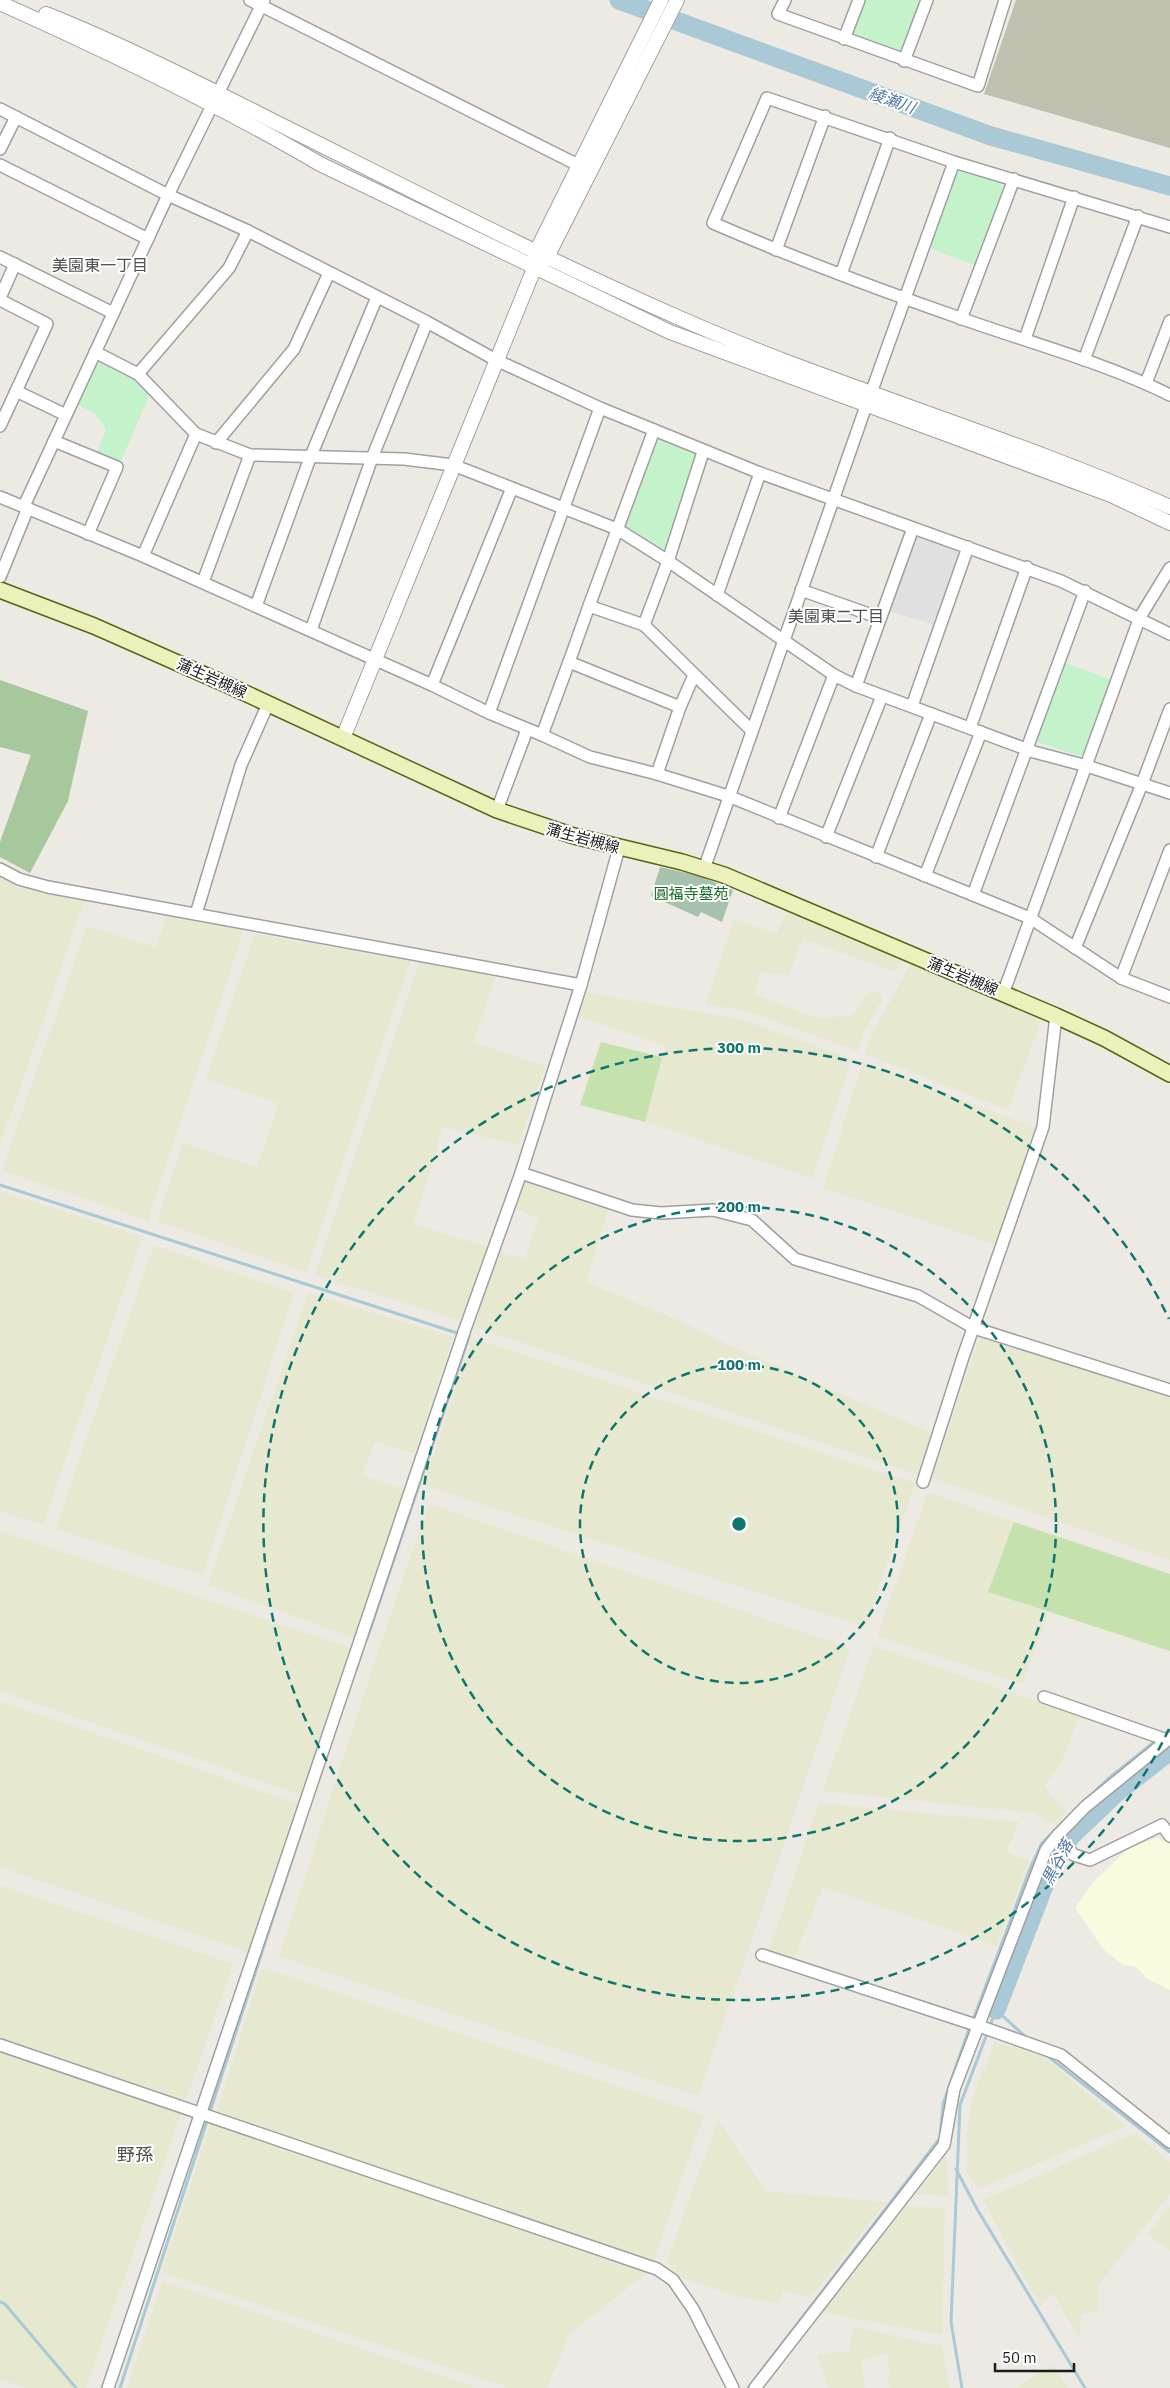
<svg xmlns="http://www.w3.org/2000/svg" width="1170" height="2388" viewBox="0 0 1170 2388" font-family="'IBM Plex Sans','Noto Sans JP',sans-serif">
	<rect width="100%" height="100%" fill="#eceae3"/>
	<!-- education -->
	<path fill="#f9fbde" d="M1157,1838L1170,1844V1990L1146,1978L1136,1967L1123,1965L1104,1950L1075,1908L1094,1881L1129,1848Z"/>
	<!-- construction -->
	<path fill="#bfc0b0" d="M1016,0H1170V148L984,94Z"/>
	<!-- farmland -->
	<g fill="#e6e9d0">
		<path d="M0,877L18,887L84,902L0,1145Z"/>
		<path d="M789,910L903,956L895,972L803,939L788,976L762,972L754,994L816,1018L852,1016L871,990L884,996L865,1030L858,1051L746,1011L705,1004L734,919L776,933Z"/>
		<path d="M168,915L244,929L148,1221L2,1170L87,926L155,947Z"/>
		<path d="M255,934L411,961L306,1272L157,1221L183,1143L257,1167L279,1104L206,1079Z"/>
		<path d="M419,963L496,975L473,1042L545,1066L518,1145L443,1127L414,1224L488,1247L461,1321L315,1275Z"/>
		<path d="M911,963L1042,1018L1008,1110L865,1054L872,1034Z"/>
		<path d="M585,992L740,1019L852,1059L812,1178L645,1122L665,1046L579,1017Z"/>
		<path d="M863,1062L1035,1128L997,1245L823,1188Z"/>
		<path d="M521,1180L608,1209L586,1282L680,1321L731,1346L931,1433L918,1475L475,1327L498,1252L525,1259L538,1219L513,1207Z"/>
		<path d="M0,1191L142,1237L43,1525L0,1511Z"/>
		<path d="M154,1245L294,1293L203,1575L55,1529Z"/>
		<path d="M308,1293L453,1337L414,1454L375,1441L362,1475L404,1489L355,1638L208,1585Z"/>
		<path d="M979,1337L1170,1398V1560L932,1478Z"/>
		<path d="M473,1338L915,1483L865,1627L423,1485Z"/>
		<path d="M928,1492L1014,1522L988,1592L1048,1612L1023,1684L877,1636Z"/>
		<path d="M429,1504L850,1648L699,2096L279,1956L374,1664Z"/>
		<path d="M0,1531L351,1648L301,1795L0,1691Z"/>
		<path d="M874,1646L1079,1716L1060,1765L1044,1786L1066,1812L1053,1824L1034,1813L823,1791Z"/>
		<path d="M0,1701L299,1804L250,1953L0,1867Z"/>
		<path d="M819,1803L1019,1822L1006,1852L1029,1861L997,1946L823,1887L793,1961L768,1954Z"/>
		<path d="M0,1885L233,1964L86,2388H25L0,2379Z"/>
		<path d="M262,1967L704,2115L654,2261L217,2111Z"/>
		<path d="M995,2042L1042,2055L1126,2126L978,2189L966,2171L968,2124L973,2097Z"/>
		<path d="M718,2120L766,2191L886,2202L811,2298L784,2290L778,2303L735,2296L680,2277L667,2260Z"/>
		<path d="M211,2123L649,2271L570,2334L547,2388H510L161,2272Z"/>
		<path d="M1135,2133L1170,2162V2194L1098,2286V2312L1081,2314L1080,2340L1053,2293L1040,2306L983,2200Z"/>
		<path d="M946,2156L949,2196L915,2194Z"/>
		<path d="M907,2206L945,2208L942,2335L821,2312Z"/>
		<path d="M1170,2206V2251L1148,2234Z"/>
		<path d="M162,2281L478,2388H127Z"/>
		<path d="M854,2326L942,2347L950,2388H889L888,2377L890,2375L887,2353L861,2361L865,2388H829L817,2355L849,2351Z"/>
		<path d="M1054,2365L1067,2388H1015Z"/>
	</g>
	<!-- grass -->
	<g fill="#c5e1ae">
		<path d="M601,1042L662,1057L645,1122L580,1105Z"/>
		<path d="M1014,1522L1170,1574V1651L988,1592Z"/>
	</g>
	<!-- forest -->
	<path fill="#a7c79c" d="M0,680L88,711L68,801L30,873L0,857V842L31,755L0,747Z"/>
	<!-- cemetery -->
	<path fill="#a7c2ac" d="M660,867L700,876L733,890L722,922L701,912L698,917L651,896Z"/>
	<!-- park -->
	<g fill="#c4f2ca">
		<path d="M864,0H921L902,52L898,54L854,38L852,34Z"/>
		<path d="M959,171L1001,183L1003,189L974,265L928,247L954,173Z"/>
		<path d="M98,362L133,378L149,396L120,463L97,453L106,429L94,413L76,404L94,365Z"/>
		<path d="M659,438L696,454L665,550L624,525Z"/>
		<path d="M1063,662L1111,680L1084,754L1079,756L1038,742L1036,737Z"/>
	</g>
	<!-- parking -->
	<path fill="#e0e0e0" d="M918,534L958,548L960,553L935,625L888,611L914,536Z"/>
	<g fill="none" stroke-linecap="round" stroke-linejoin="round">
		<!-- stream -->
		<g stroke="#a8c9d5" stroke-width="3">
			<path d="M0,1185L460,1334"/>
			<path d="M367,1639L469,1337L466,1336"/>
			<path d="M356,1670L363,1648"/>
			<path d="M1163,1735L1170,1730"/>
			<path d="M1088,1798L1109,1778L1158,1739"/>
			<path d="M973,2020L1031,1866L1042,1843L1071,1814"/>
			<path d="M1045,2054L1170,2152"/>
			<path d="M956,2169L977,2209L1085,2388"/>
			<path d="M0,2302L5,2304L76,2388"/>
			<path d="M120,2388L304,1823"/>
			<path d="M748,2388L940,2138L943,2104L970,2026"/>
			<path d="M962,2388L951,2322L960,2105L996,2010L1027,2038"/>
		</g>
		<!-- river -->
		<g stroke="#a8c9d5" stroke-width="19">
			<path d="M619,0L991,136L1170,186"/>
			<path d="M996,2010L1052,1865L1072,1835L1115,1794L1170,1751"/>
		</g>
		<!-- minor casing -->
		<g stroke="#a0a0a0" stroke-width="14">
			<g id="minor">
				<path d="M250,0L580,166"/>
				<path d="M785,0L778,14L978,86L1005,0"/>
				<path d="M844,39L859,0"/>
				<path d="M904,61L927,0"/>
				<path d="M0,109L168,195L248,231L427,322L496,360L600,408L760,473L1061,581L1170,634"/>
				<path d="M0,149L16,117"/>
				<path d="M0,165L148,239"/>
				<path d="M1170,227L954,162L767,98L713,223C794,258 877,289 960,318C1030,343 1103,362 1170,395"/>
				<path d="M776,250L825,116"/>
				<path d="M0,257L113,313"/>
				<path d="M841,274L890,138"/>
				<path d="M0,298L15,264"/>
				<path d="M0,300L47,324L0,426"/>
				<path d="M961,319L1014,179"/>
				<path d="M1025,339L1074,197"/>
				<path d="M95,352L138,374L196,434L250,455L404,459L453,465L512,488L432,685L489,713L542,735L569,662"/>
				<path d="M1084,360L1138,216"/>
				<path d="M138,374L229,268L248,231"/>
				<path d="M1146,383L1170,321"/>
				<path d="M16,391L66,415"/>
				<path d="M871,393L954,162"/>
				<path d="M196,434L143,556L432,685"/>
				<path d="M54,441L117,467L88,534"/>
				<path d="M216,443L294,349L329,273"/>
				<path d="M512,488L617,529L668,561L834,675L856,686L1034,752L1087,766L1170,793"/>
				<path d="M0,497L143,556"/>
				<path d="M24,506L168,195L264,0"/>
				<path d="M0,577L28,508"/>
				<path d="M203,582L250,455"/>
				<path d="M801,590L880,618"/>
				<path d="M717,595L760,473"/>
				<path d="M256,606L310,458L377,297"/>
				<path d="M589,606L654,430"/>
				<path d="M644,625L751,730"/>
				<path d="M311,630L372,458L427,322"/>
				<path d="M694,675L680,707L569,662L589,606L644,625L668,561L703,452"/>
				<path d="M856,686L913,528"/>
				<path d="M912,706L968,547"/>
				<path d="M489,713L600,408"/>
				<path d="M970,728L1027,567"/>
				<path d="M542,735L590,757L657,774L728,796L1030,918L1121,978L1170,997"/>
				<path d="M657,774L680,707"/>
				<path d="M497,810L527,730"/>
				<path d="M779,818L834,675"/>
				<path d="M826,837L882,696"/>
				<path d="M876,857L931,714"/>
				<path d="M0,869L19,879L48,887L581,985"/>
				<path d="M704,869L866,406"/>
				<path d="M925,876L981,732"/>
				<path d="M973,895L1085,591"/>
				<path d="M196,914L241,765L268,704"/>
				<path d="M1075,948L1142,784L1170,709"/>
				<path d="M1121,978L1170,850"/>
				<path d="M1003,994L1140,617L1170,568"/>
				<path d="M521,1173L632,1210L661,1213L713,1210L752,1220L795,1259L918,1296L974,1328L1170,1390"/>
				<path d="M923,1482L963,1357L1043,1127L1056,1016"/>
				<path d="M1044,1697L1167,1740"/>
				<path d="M1057,1836L1074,1855L1090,1860L1162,1825L1170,1836"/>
				<path d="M762,1955L979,2026L1061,2055L1170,2142"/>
				<path d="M0,2045L657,2269L673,2280L693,2309L733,2388"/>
				<path d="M108,2388L464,1332L521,1173L581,985L619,848"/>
				<path d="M755,2388L944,2145L954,2089L1046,1850L1057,1836L1085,1807L1170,1738"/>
			</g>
		</g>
		<!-- tertiary casing -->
		<g stroke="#a0a0a0" stroke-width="16">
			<g id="tertiary">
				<path d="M0,3C109,52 218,104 320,164L670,332L1111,495L1170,523"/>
				<path d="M46,14C126,46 204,86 281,125C411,190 541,257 675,316C837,388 1008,435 1170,507"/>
				<path d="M541,263L547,257L677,0"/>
				<path d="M343,738L534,269L536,252L661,0"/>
			</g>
		</g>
		<!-- secondary casing -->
		<g stroke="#586511" stroke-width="18">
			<path id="secondary" d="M0,590L94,626L232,687L497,810L574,836L682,862L724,875L1056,1016L1104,1038L1170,1074"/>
		</g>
		<!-- minor -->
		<use href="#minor" stroke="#fff" stroke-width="11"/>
		<!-- tertiary -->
		<use href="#tertiary" stroke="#fff" stroke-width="14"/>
		<!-- secondary -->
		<use href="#secondary" stroke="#ecf1bc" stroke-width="15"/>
	</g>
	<!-- distance rings -->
	<g fill="none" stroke="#0f766e" stroke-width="2.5" stroke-dasharray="9 6">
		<circle cx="739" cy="1524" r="159"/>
		<circle cx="739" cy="1524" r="317"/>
		<path d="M1169 1729A476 476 0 1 1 1169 1319"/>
	</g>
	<g text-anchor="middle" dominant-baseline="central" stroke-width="4" stroke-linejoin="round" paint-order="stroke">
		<!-- street labels -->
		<g font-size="15" fill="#1c1c1c" stroke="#fff">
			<text transform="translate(212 678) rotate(24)">蒲生岩槻線</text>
			<text transform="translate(583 838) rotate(15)">蒲生岩槻線</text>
			<text transform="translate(963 976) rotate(23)">蒲生岩槻線</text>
		</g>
		<!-- park labels -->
		<g font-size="15" fill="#186c22" stroke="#fff">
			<text x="691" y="893">圓福寺墓苑</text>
		</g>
		<!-- water labels -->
		<g font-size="16" font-style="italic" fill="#5477a0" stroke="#fff">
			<text transform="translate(892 100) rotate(20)">綾瀬川</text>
			<text transform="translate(1057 1862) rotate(-62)">黒谷落</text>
		</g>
		<!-- neighbourhood labels -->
		<g font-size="16" fill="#4f4f4f" stroke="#fff">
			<text x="100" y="265">美園東一丁目</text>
			<text x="836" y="616">美園東二丁目</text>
		</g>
		<!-- quarter labels -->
		<g font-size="18" fill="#4f4f4f" stroke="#fff">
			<text x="135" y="2154">野孫</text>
		</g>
	</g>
	<circle cx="739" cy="1524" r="8" fill="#0f766e" stroke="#fff" stroke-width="2.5"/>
	<g font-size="15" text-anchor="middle" font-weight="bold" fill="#0f766e" stroke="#fff" stroke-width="4" stroke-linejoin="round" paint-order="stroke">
		<text x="739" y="1053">300 m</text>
		<text x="739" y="1212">200 m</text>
		<text x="739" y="1370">100 m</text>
	</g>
	<!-- scale -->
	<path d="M995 2363v8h79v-8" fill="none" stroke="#1c1c1c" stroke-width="2.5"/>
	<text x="1002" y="2363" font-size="15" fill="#1c1c1c" stroke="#ffffff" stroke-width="4" paint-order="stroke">50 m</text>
</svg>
